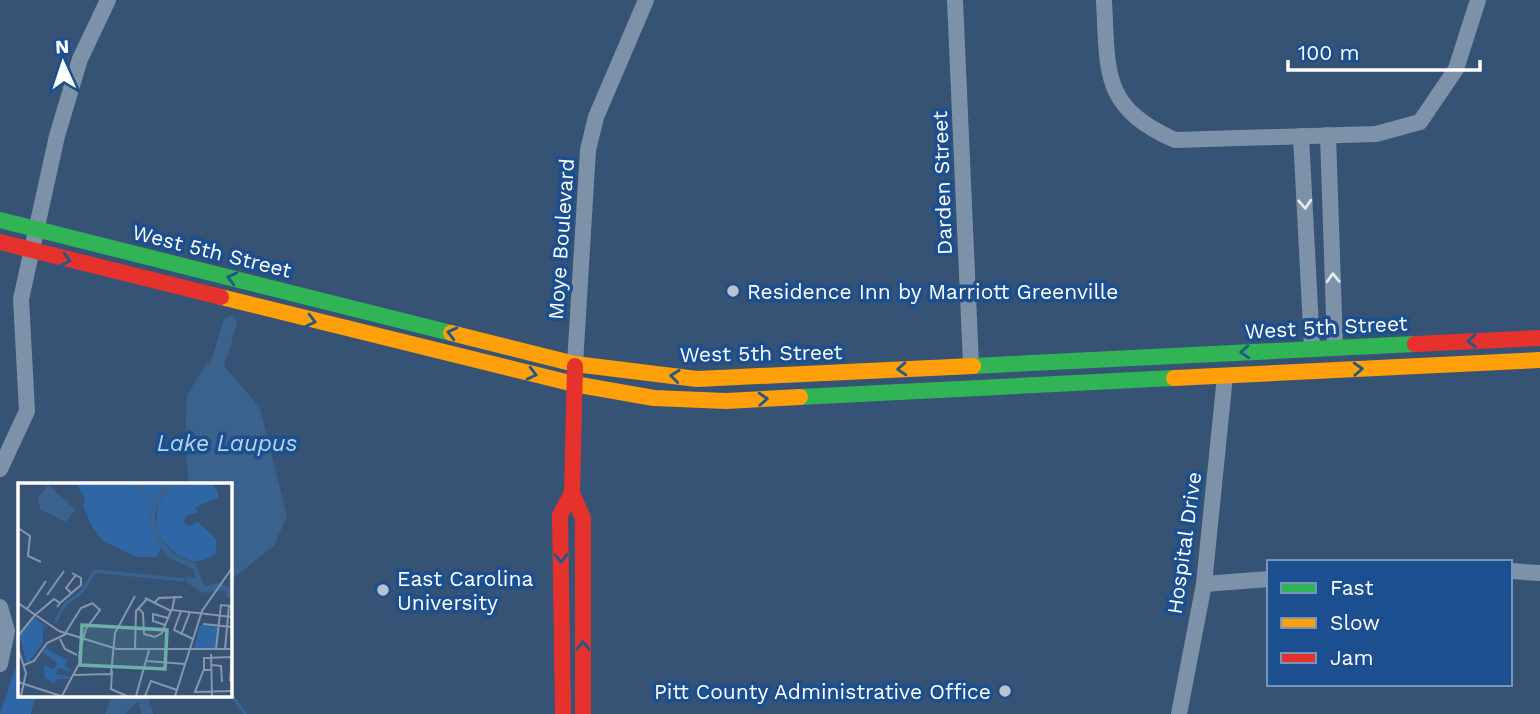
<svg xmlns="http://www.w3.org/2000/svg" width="1540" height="714" viewBox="0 0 1540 714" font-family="'Work Sans',sans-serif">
	<rect width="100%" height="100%" fill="#365274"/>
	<!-- green -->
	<path fill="#2f66a5" d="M19,657V695H36L31,714H0Z"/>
	<!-- water -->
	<g fill="#3b618d">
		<path d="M207,363L225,367L260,408L287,516L274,546L229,581V485H189L185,442L187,395Z"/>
		<path d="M112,695H148L153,714H141L138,701L125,714H105Z"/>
	</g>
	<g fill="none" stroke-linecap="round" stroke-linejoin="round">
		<!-- stream -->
		<path stroke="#3b618d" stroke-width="3.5" d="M229,691L245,714"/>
		<!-- canal -->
		<path stroke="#3b618d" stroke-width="14" d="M217,365L230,323"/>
		<!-- street -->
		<g stroke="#7d92a8" stroke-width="16">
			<path d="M955,0L971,365"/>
			<path d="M1104,0C1108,73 1101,107 1175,140L1376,134L1420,122L1456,69L1478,0"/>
			<path d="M1328,135L1335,346"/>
			<path d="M1301,136L1312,347"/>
			<path d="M575,364L588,150L596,117L646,0"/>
			<path d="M0,469L27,411L21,299L57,136L80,59L108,0"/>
			<path d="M1510,571L1540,573"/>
			<path d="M1204,584L1269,579"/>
			<path d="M0,607L7,631L0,664"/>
			<path d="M1179,714L1204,584L1225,376"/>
		</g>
		<!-- fast -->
		<g stroke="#30b455" stroke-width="16">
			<path d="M0,220L451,333"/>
			<path d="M973,366L1415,344"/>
			<path d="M800,397L1174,378"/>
		</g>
		<!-- slow -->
		<g stroke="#ff9f0a" stroke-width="16">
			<path d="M221,297L574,384L654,398L726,401L800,397"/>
			<path d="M451,333L575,364L697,379L973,366"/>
			<path d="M1174,378L1540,360"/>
		</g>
		<!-- jam -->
		<g stroke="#e5322d" stroke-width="16">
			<path d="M0,242L221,297"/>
			<path d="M1415,344L1540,338"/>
			<path d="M575,366L572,493L583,518V714"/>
			<path d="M563,714L560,515L572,493"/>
		</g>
	</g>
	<!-- one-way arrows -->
	<defs><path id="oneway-chevron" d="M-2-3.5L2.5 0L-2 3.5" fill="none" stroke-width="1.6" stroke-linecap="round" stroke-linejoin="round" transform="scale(1.75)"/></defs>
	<g stroke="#e5e9ee">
		<use href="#oneway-chevron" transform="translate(1305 204) rotate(87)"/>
		<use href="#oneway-chevron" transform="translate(1333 278) rotate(-92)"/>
	</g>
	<g stroke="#1d5989">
		<use href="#oneway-chevron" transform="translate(66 260) rotate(14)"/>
		<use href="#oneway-chevron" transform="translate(232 278) rotate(-166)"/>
		<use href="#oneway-chevron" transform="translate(311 321) rotate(14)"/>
		<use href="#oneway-chevron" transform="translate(452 333) rotate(-166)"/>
		<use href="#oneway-chevron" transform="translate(1472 341) rotate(178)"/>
		<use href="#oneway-chevron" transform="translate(1245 352) rotate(176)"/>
		<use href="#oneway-chevron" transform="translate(902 369) rotate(176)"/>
		<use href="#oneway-chevron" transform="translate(1358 369) rotate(-3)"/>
		<use href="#oneway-chevron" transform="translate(532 374) rotate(14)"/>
		<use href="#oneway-chevron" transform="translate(675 376) rotate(-173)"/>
		<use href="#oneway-chevron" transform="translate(763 399) rotate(-3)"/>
		<use href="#oneway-chevron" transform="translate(561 558) rotate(89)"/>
		<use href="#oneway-chevron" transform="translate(583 646) rotate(-90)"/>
	</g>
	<!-- markers -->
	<g fill="#b9c2ce" stroke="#1b4f8f" stroke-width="2.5">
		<circle cx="733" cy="291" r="7"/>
		<circle cx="383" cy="590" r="7"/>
		<circle cx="1005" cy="691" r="7"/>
	</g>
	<g text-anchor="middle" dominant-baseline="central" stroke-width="7" stroke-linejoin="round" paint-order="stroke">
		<!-- street labels -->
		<g font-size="21" fill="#fff" stroke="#1b4f8f">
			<text transform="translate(942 183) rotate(-92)">Darden Street</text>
			<text transform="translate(561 239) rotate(-86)">Moye Boulevard</text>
			<text transform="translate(212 251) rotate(14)">West 5th Street</text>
			<text transform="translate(1326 327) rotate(-3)">West 5th Street</text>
			<text transform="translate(761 353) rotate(-1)">West 5th Street</text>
			<text transform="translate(1184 543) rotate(-82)">Hospital Drive</text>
		</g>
		<!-- poi labels -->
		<g font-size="21" fill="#fff" stroke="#1b4f8f" text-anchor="start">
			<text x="747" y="291">Residence Inn by Marriott Greenville</text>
			<text x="397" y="578">East Carolina<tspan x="397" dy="24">University</tspan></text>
			<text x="991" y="691" text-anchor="end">Pitt County Administrative Office</text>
		</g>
		<!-- water labels -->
		<g font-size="23" font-style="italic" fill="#b5d3f5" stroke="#1b4f8f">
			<text x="227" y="443">Lake Laupus</text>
		</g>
	</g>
	<!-- overview -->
	<g transform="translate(18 483)">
		<rect width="214" height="214" fill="#365274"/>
		<path d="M58,0H150L135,20L131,36L143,66L139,74H118L85,58L73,42L65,22L67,15ZM156,0H194L200,10V15L177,24L180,29L169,32L165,39L171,43L180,39L198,56V70L189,76L176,79L159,72L143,56L138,43L140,22ZM17,135L31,145L25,144V160L9,181L1,152ZM182,142L200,144L198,165H176ZM28,165L49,177L47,183L56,189L40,185L38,191L53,194L50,196H38L36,200L27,195L26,182L36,186L39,180L24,169Z" fill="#2f66a5"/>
		<path d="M150,0H156L140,22L137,35L143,56L155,71L178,81L186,103L199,100L213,104V115L208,114L207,107L184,110L168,99L169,93L177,95L176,86L151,75L139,60L131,36L135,20ZM30,2L57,26L48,39L22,26L20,15Z" fill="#3b618d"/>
		<path fill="none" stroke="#3b618d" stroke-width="3.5" d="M117,0L135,20M37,140L47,121L63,110L77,88L167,97"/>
		<path fill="none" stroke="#8697ac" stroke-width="2" d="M0,45L12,53L10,73L23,79M54,111L48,105L58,92M29,112L46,88M157,113L154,127L214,134M127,115L153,128L144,150L137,154M0,120L41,148L99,166H214M42,120L63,102V95L54,90M136,120L141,115L164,114M120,125L125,130L126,151L137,154M9,126L28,98M163,128L156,147L175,156M17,132L36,116L42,120L39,124M185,141L214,144M147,142L135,138V131L150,135M48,149L63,125L75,120M163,152L172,129M0,153L17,132M42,156L47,166L59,172M0,165L8,190L3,213M117,165L118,128L129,116M198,166L203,122L214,123M207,166L211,123M61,171L68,146L82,127L74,120M193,171L194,213M129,178L167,181M6,182L16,178L29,160L48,151M194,182L203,183L204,199M186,186L177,209L214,208M194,187H186V175L214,174M94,188L93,206L109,213M93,191L97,150L117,113M55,192L93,191M212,198L214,175M0,199L43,213M44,213L62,179L61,172M118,213L131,167M127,213L133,198L159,207M157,213L184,128L214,85"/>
		<path fill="#6fada8" fill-opacity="0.15" stroke="#6fada8" stroke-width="3.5" d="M64,142L149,147L147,186L62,182Z"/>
		<rect width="214" height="214" fill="none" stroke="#fff" stroke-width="3.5"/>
	</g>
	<!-- legend -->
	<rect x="1267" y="560" width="245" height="126" fill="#1b4f8f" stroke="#7695bc" stroke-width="2"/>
	<rect x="1281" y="583" width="35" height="10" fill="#30b455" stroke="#7695bc" stroke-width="2"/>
	<text x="1330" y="595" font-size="21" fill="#ffffff">Fast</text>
	<rect x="1281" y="618" width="35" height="10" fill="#ff9f0a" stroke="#7695bc" stroke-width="2"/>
	<text x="1330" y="630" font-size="21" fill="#ffffff">Slow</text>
	<rect x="1281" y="653" width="35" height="10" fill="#e5322d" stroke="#7695bc" stroke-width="2"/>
	<text x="1330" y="665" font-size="21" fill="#ffffff">Jam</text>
	<!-- north arrow -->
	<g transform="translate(63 63) rotate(357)" stroke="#1b4f8f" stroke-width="5" paint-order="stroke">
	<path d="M0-5L12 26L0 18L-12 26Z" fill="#ffffff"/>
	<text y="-10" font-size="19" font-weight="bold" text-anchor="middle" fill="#ffffff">N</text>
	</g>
	<!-- scale -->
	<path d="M1288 60v10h192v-10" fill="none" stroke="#ffffff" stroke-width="3.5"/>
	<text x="1298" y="60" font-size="21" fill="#ffffff" stroke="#1b4f8f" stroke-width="5" paint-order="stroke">100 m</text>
</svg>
